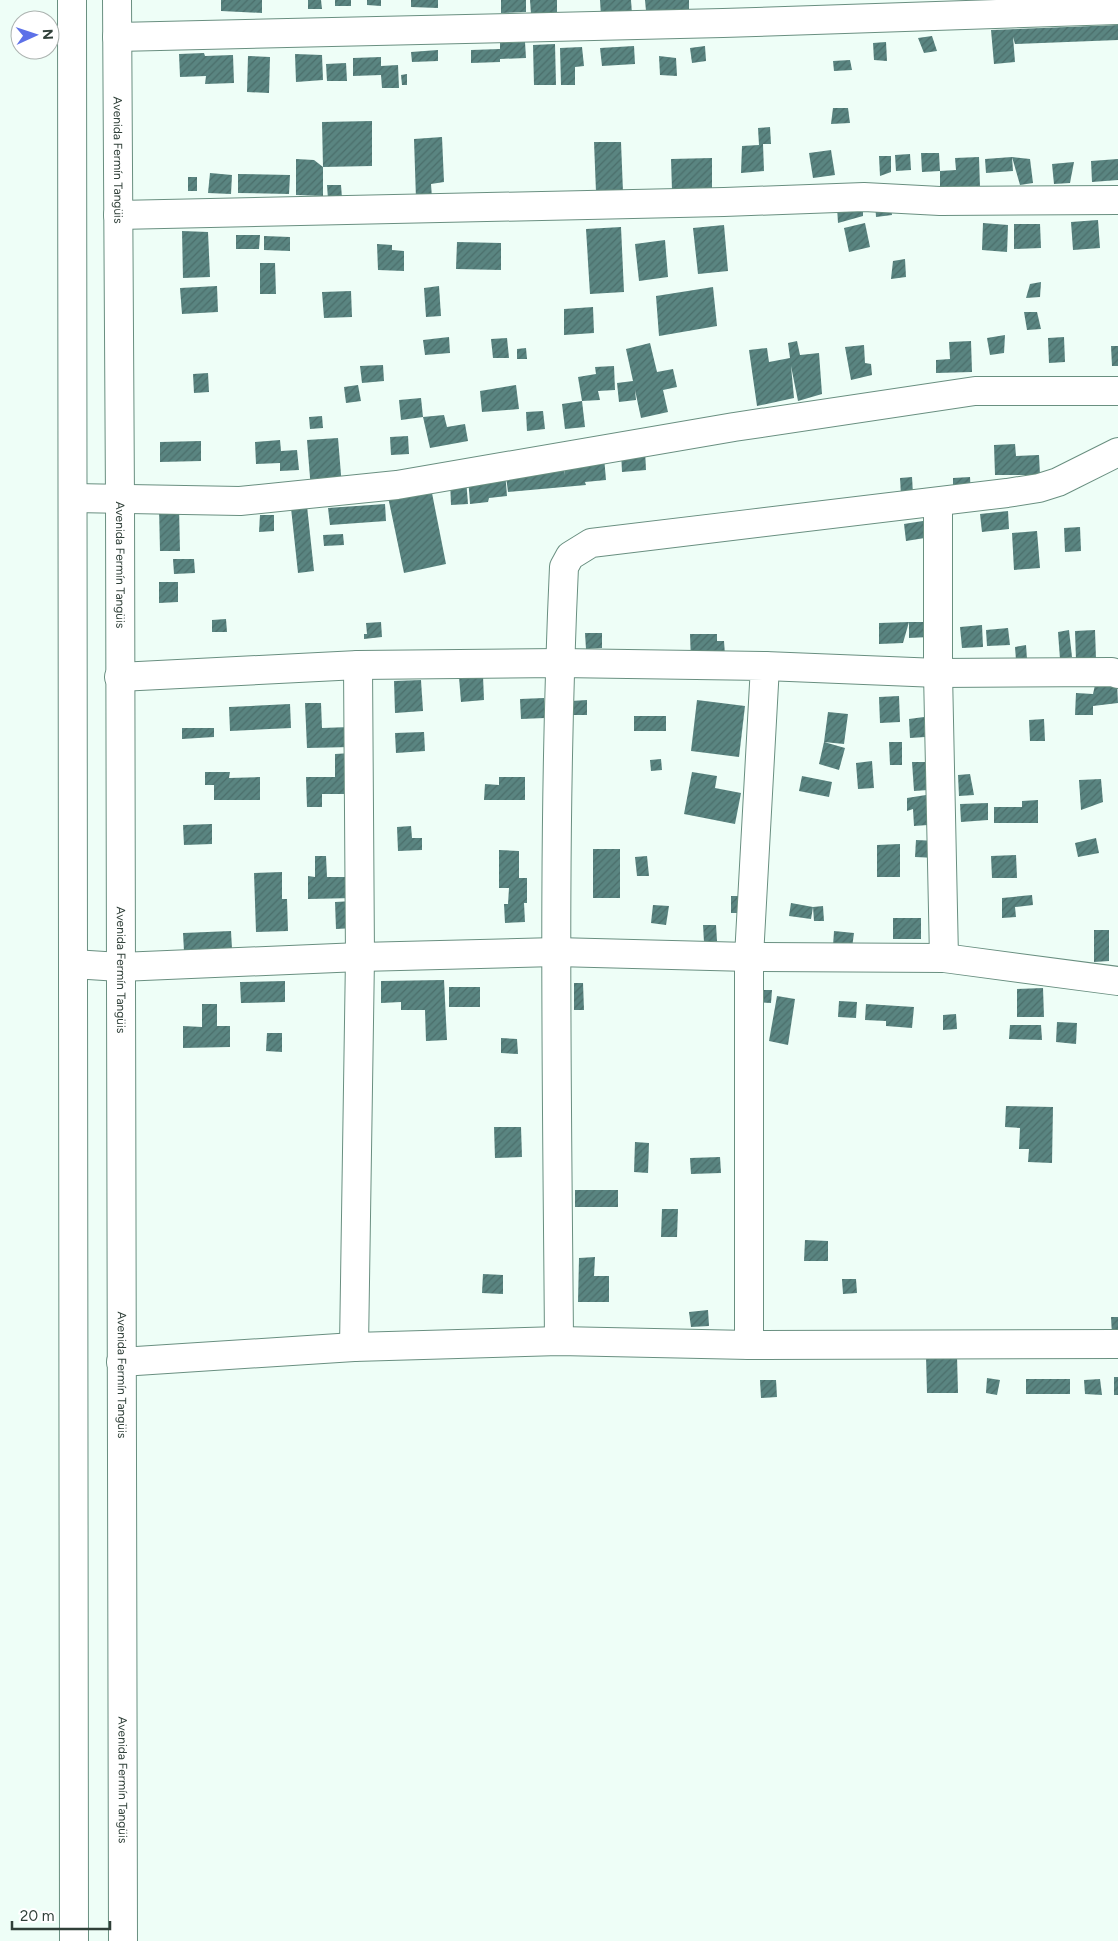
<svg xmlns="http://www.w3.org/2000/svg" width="1118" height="1941" viewBox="0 0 1118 1941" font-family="Figtree,sans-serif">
	<defs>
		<pattern id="building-hatch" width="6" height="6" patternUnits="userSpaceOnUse" patternTransform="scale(1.25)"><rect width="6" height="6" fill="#5a8581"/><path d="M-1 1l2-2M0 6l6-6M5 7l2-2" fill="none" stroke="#4b6e6b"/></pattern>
	</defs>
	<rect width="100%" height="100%" fill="#eefef7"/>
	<!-- building -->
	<g fill="url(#building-hatch)">
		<path d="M221,0H262V13L221,11Z"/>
		<path d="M308,0H321L322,9H308Z"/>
		<rect x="335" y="0" width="16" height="6"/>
		<path d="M367,0H381V6L367,5Z"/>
		<path d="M411,0H438V8L411,7Z"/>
		<path d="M501,0H526V12L501,13Z"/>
		<path d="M530,0H557V13L531,14Z"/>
		<path d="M600,0H631L632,14L601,16Z"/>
		<path d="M645,0H689V10L646,11Z"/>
		<path d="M1118,25V40L1015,44L1013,37L1015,62L994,64L991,30Z"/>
		<path d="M932,36L937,51L924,53L918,38Z"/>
		<path d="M525,42L526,58L500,59V62L471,63V50L500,49V43Z"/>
		<path d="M886,42L887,61L874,60L873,43Z"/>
		<path d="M555,44L556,85H534L533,45Z"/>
		<path d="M634,46L635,64L602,66L600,48Z"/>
		<path d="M705,46L706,61L692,63L690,48Z"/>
		<path d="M582,47L584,66L575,67V85H561L560,48Z"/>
		<path d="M438,50V61L412,62L411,52Z"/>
		<path d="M204,53L205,56L233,55L234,83L205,84L206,76L180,77L179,54Z"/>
		<path d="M295,54L322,55L323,80L296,82Z"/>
		<path d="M248,56L270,57L269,93L247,92Z"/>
		<path d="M659,56L676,58L677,76L660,75Z"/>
		<path d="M381,57V66L398,65L399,88H382L381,75L353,76V58Z"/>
		<path d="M850,60L852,70L834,71L833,61Z"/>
		<path d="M346,63L347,81H327L326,64Z"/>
		<path d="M407,74V85H402L401,75Z"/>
		<path d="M833,108H848L850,123L831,124Z"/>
		<path d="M372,121V166L323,167L322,122Z"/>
		<path d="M770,127L771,144H763L764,171L741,173L742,146L759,145L758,128Z"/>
		<path d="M442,137L444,182L431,184L432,198L416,199L414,139Z"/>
		<path d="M594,142H621L623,192H596Z"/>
		<path d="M831,150L835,175L813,178L809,153Z"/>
		<path d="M921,153H939L940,171L956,170L955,158L979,157L980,187L940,188V171L922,172Z"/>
		<path d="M910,154L911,170L896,171L895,155Z"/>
		<path d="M879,156H891V172L880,176Z"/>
		<path d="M1012,157L1030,159L1033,183L1020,185L1012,157L1013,171L986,173L985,159Z"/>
		<path d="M712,158V189L672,190L671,159Z"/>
		<path d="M296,159L314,160L323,167V196L296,195Z"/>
		<path d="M1118,159V180L1092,182L1091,161Z"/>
		<path d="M1074,162L1070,183L1054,184L1052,164Z"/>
		<path d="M210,173L232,175L231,194L208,193Z"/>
		<path d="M238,174L290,175L289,194L238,193Z"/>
		<rect x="188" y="177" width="9" height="14"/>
		<path d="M327,185H341L342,198L328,199Z"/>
		<path d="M890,200L892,215L876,217L875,202Z"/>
		<path d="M863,204V216L838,223L837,207Z"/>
		<path d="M1098,220L1100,248L1073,250L1071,222Z"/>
		<path d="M865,223L870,247L849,252L844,228Z"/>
		<path d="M983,223L1008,225L1007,252L982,250Z"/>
		<path d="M1014,224H1040L1041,248L1014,249Z"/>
		<path d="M724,225L728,271L698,274L693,228Z"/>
		<path d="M621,227L624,292L590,294L586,229Z"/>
		<path d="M182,231L208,232L210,277L183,278Z"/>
		<path d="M236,235H260L259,249H236Z"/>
		<path d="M264,236L290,237V251L264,250Z"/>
		<path d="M665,240L668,277L639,281L635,244Z"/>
		<path d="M457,242L501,243V270L456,269Z"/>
		<path d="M377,244L392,245V250L404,251V271L378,270Z"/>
		<path d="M905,259L906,277L891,279L893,261Z"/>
		<path d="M260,263H275L276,294H260Z"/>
		<path d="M1041,282L1040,297L1026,298L1030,284Z"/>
		<path d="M217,286L218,312L182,314L180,288Z"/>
		<path d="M439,286L441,316L426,317L424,288Z"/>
		<path d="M713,287L717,326L659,336L656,296Z"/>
		<path d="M351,291L352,317L324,318L322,292Z"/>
		<path d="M593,307L594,333L564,335V309Z"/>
		<path d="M1024,312H1037L1041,329L1027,330Z"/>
		<path d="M1005,335L1004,353L990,355L987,338Z"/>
		<path d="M449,337L450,353L425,355L423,340Z"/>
		<path d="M1064,337L1065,362L1049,363L1048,338Z"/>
		<path d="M507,338L509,358H493L491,339Z"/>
		<path d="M797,341L800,355L819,353L822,394L798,401L791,366L794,398L757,406L749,350L767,348L769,362L790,358L788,343Z"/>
		<path d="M971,341L972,372L936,373V360L950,359L949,342Z"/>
		<path d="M650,343L657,372L673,369L677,387L663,390L668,412L641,418L635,390L636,400L619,402L617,383L633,381L626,349Z"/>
		<path d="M864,345L865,363L871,364L872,375L851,380L845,347Z"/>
		<path d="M1111,346H1118V366H1112Z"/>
		<path d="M526,348L527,359H517V349Z"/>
		<path d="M383,365L384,381L362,383L360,366Z"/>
		<path d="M614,366L615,390L598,391L600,400L582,401L578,377L596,374L595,367Z"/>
		<path d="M208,373L209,392L194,393L193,374Z"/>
		<path d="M358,385L361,401L346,403L344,387Z"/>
		<path d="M516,385L519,409L482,412L480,391Z"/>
		<path d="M421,398L423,417L444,415L447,427L465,424L468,441L430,448L423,417L401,420L399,400Z"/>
		<path d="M582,401L585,427L565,429L562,404Z"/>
		<path d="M543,411L545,429L527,431L526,412Z"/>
		<path d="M322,416L323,428L310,429L309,417Z"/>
		<path d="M408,436L409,454L391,455L390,437Z"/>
		<path d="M338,438L342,487L311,490L307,440Z"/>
		<path d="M280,440L281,451L297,450L299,470L280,471V463L256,464L255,442Z"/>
		<path d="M201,441V461L160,462V442Z"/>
		<path d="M1015,444L1016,456L1039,455L1040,475H995L994,445Z"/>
		<path d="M645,450L646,470L622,472L621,451Z"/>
		<path d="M604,457L606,480L585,482L586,485L508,492L505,469L563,462L565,475L564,461Z"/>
		<path d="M505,471L507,496L489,498L488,502L470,504L468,477Z"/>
		<path d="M912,477L913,494L901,495L900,478Z"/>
		<path d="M970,477L971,496L953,497V478Z"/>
		<path d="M466,479L468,504L451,505L450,481Z"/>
		<path d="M430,483L446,564L404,573L387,492Z"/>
		<path d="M385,504L386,521L330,525L328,508Z"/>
		<path d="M307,506L314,571L298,573L291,508Z"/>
		<path d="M159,507H179L180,551H160Z"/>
		<path d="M1008,511L1009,529L982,532L980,514Z"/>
		<path d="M260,515H274V531L259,532Z"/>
		<path d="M929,520L931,537L906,541L904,524Z"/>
		<path d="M1080,527L1081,551L1065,552L1064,528Z"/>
		<path d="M1037,531L1040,568L1014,570L1012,533Z"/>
		<path d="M343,534L344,545L324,546L323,535Z"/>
		<path d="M173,559H194L195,573L174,574Z"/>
		<path d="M159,582H178V602L159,603Z"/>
		<path d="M226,619L227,632H212V620Z"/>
		<path d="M381,622L382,637L364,639V634H367L366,623Z"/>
		<path d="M909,622H929V637L909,638Z"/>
		<path d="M909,622L903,643L879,644V623Z"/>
		<path d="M982,625L983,647L962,648L960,627Z"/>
		<path d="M1008,628L1010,645L987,646L986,630Z"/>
		<path d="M1069,630L1072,657L1060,659L1058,632Z"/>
		<path d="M1095,630L1096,659L1076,660L1075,631Z"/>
		<path d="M585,633H602V648L586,649Z"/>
		<path d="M690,634H717V641H724L725,655L691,662Z"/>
		<path d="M1026,645L1027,659L1016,660L1015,647Z"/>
		<path d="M483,676L484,700L461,702L459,677Z"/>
		<path d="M421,680L423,711L395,713L394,681Z"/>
		<path d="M1117,682L1118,703L1093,706V715H1075L1076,693L1093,694L1095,685Z"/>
		<path d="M899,696L900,722L880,723L879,697Z"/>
		<path d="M544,698L545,718L521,719L520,699Z"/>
		<path d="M587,700V715H572L571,701Z"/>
		<path d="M697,700L745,706L739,757L691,751Z"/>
		<path d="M305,703H321L322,728L350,727L351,747L307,748Z"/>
		<path d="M290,704L291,728L230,731L229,707Z"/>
		<path d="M828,712L848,714L844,744L824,742L845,748L839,770L819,764L824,742Z"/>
		<rect x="634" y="716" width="32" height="15"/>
		<path d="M924,717L925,737L910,738L909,719Z"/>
		<path d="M1044,719L1045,741H1030L1029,720Z"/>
		<path d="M182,728H214V737L182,739Z"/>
		<path d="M424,732L425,751L396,753L395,733Z"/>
		<path d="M889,742H902V765H890Z"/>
		<path d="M352,753L354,794H322V807H307L306,777H335V754Z"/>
		<path d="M661,759L662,770L651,771L650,760Z"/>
		<path d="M872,761L874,788L858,789L856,763Z"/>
		<path d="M912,762H926L928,790L914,791Z"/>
		<path d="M205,772H230L229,778L260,777V800H214V785H205Z"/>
		<path d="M692,772L717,776L715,788L741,793L735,824L684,814Z"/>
		<path d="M970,774L974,795L959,796L958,775Z"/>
		<path d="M802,776L832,782L829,797L799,791Z"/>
		<path d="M499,777H525V800H484L485,784L499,785Z"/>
		<path d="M1101,779L1103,802L1081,810L1079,780Z"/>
		<path d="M926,795L928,825L914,826L913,809L907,811V798Z"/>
		<path d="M1038,800V823H994V807H1022V801Z"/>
		<path d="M988,803V820L961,822L960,804Z"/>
		<path d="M212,824V844L184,845L183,825Z"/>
		<path d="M411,826L412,838H422V850L398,851L397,827Z"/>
		<path d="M1096,838L1099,853L1078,857L1075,843Z"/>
		<path d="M916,840L937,841V858L915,857Z"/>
		<path d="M900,844V877H877V845Z"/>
		<rect x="593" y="849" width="27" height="49"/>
		<path d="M499,850L519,851V878H527V903H524L525,922L505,923L504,904H508L509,888H499Z"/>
		<path d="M1016,855L1017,878H992L991,856Z"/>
		<path d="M315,856H326L327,877H355V898L308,899V876L315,877Z"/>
		<path d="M647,856L649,876H637L635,857Z"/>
		<path d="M282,872V899H287L288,931L256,932L254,873Z"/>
		<path d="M1032,895L1033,905L1015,907L1016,917L1002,918V898Z"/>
		<rect x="731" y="896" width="15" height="17"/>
		<path d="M354,901L355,928L336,929L335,902Z"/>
		<path d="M791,903L813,907L823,906L824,921H814L813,907L811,919L789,916Z"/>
		<path d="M653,905L669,906L666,925L651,923Z"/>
		<rect x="893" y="918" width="28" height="21"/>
		<path d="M703,925H716L717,941L704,942Z"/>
		<path d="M1094,930H1109V961L1094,962Z"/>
		<path d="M231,931L232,949L184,951L183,933Z"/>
		<path d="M834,931L854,933L852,948L833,946Z"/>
		<path d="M444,980L447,1040L426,1041L425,1010H401V1002L381,1003V981Z"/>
		<path d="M285,981V1002L241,1003L240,982Z"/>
		<path d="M574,983H583L584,1010H574Z"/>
		<rect x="449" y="987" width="31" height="20"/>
		<path d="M1043,988L1044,1017H1017V989Z"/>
		<path d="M753,990H772L771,1003L753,1002Z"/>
		<path d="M777,996L795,999L788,1045L769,1041Z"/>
		<path d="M839,1001L857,1002L856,1018L838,1017Z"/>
		<path d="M202,1004H217V1026H230V1047L183,1048V1026L202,1027Z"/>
		<path d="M866,1004L914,1007L912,1028L886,1026V1021L865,1020Z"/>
		<path d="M956,1014L957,1029L943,1030V1015Z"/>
		<path d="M1057,1022L1077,1023L1076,1044L1056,1042Z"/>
		<path d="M1010,1025H1041L1042,1040L1009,1039Z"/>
		<path d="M267,1033H282V1052L266,1051Z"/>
		<path d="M501,1038L517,1039L518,1054L501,1053Z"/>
		<path d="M1006,1106L1053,1107L1052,1163L1028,1162L1029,1149H1019L1020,1128L1005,1127Z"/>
		<path d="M494,1127H521L522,1157L495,1158Z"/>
		<path d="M635,1142L649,1143L648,1173L634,1172Z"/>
		<path d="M720,1157L721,1173L691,1174L690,1158Z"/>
		<rect x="575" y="1190" width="43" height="17"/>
		<path d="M662,1209H678L677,1237H661Z"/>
		<path d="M805,1240L828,1241V1261H804Z"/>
		<path d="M595,1257L594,1276H609V1302H578L579,1258Z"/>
		<path d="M483,1274L503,1275V1294L482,1293Z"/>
		<path d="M842,1279H856L857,1293L843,1294Z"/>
		<path d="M708,1310L709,1326L691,1327L689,1312Z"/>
		<path d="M1111,1317H1118V1335H1112Z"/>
		<path d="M926,1356H957L958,1393H927Z"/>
		<rect x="1114" y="1377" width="4" height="18"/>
		<path d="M987,1378L1000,1380L997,1395L986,1393Z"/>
		<rect x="1026" y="1379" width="44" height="15"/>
		<path d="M1100,1379L1102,1395L1085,1394L1084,1380Z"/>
		<path d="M760,1380H776L777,1397L761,1398Z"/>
	</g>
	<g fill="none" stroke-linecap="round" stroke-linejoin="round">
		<!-- street casing -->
		<g stroke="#698f80" stroke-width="30">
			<g id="street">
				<path d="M117,37L723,23L1118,10"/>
				<path d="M118,215L724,202L864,197L940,201L1118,200"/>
				<path d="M73,498L240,501L397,485L734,427L975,391H1118"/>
				<path d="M938,502V673L944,958"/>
				<path d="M765,666L938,673L1112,672L1118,674"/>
				<path d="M119,677L358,665L560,663L765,666L749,957V1345"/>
				<path d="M73,964L120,967L360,957L556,952L749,957L944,958L1118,981"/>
				<path d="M559,1341C557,1083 552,825 564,567L570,556L591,543L1007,493L1039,488L1058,482L1118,452"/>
				<path d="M354,1347L360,957L358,665"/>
				<path d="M121,1362L354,1347L559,1341L749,1345L1118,1344"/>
			</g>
		</g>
		<!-- primary casing -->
		<g stroke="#698f80" stroke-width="30">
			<g id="primary">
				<path d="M72,0L74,1941"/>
				<path id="s1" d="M117,0L120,500L123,1941"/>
			</g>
		</g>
		<!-- street -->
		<use href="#street" stroke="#fff" stroke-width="28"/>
		<!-- primary -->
		<use href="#primary" stroke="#fff" stroke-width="28"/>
	</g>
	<g text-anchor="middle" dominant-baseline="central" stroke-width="5" stroke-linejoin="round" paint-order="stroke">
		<!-- street labels -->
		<g font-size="12" fill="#304039" stroke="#fff">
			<text stroke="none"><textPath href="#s1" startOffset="160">Avenida Fermín Tangüis</textPath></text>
			<text stroke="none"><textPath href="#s1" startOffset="565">Avenida Fermín Tangüis</textPath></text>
			<text stroke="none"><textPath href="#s1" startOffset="970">Avenida Fermín Tangüis</textPath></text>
			<text stroke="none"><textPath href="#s1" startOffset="1375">Avenida Fermín Tangüis</textPath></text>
			<text stroke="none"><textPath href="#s1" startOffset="1780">Avenida Fermín Tangüis</textPath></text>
		</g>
	</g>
	<!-- north arrow -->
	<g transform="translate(35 35) rotate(87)"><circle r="24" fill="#ffffff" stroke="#acb3b0"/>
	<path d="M0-4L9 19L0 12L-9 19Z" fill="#5d71e8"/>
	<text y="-8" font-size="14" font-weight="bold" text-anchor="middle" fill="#304039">N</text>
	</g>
	<!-- scale -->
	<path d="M12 1921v8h98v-8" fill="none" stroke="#304039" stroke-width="2.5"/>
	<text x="20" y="1921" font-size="15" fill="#304039" stroke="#ffffff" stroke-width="4" paint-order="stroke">20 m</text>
</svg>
